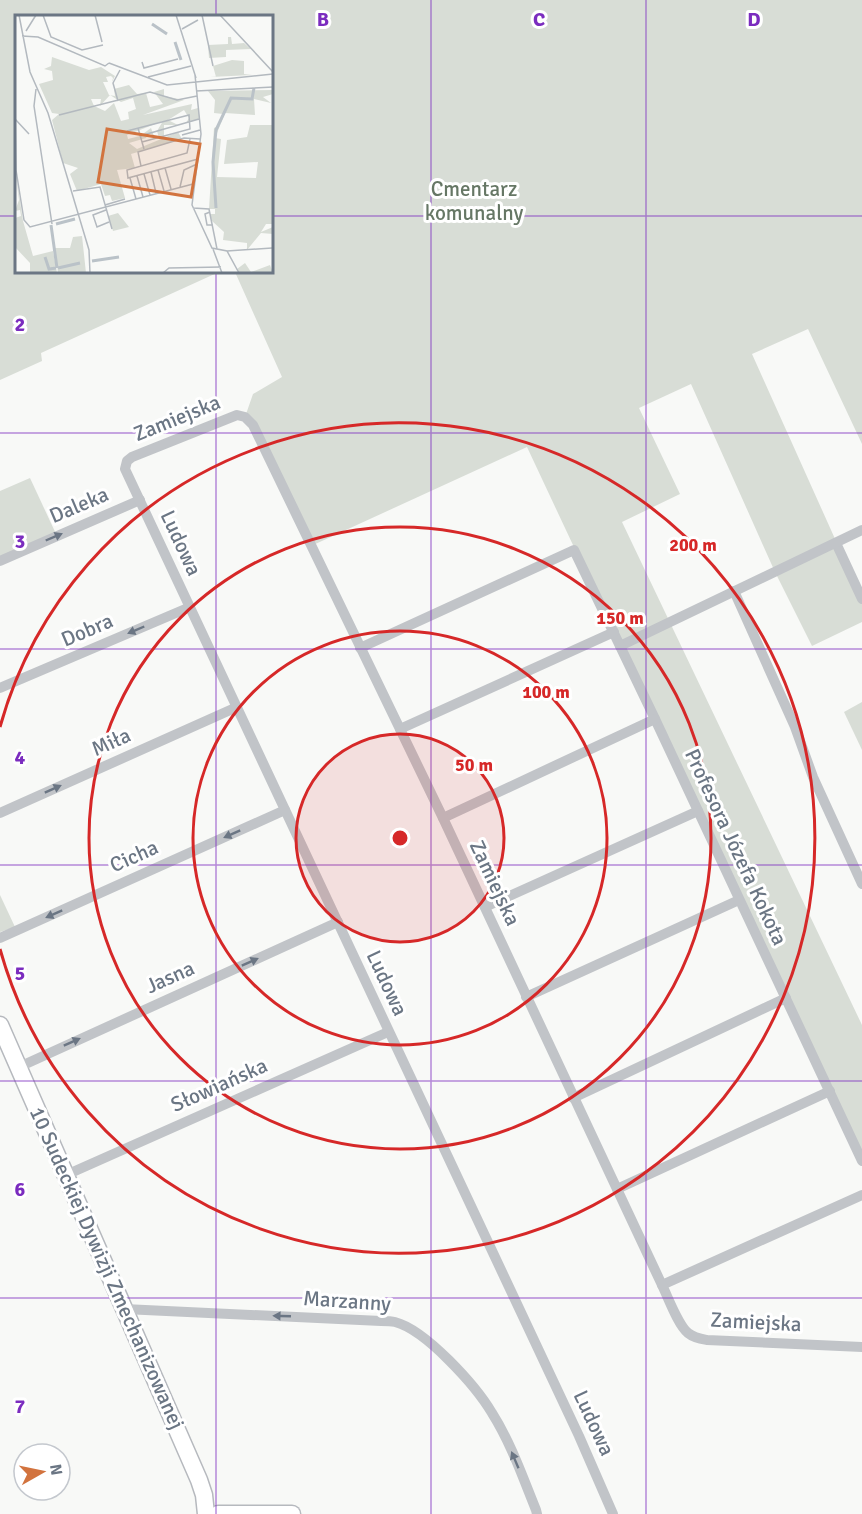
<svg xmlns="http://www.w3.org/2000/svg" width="862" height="1514" viewBox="0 0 862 1514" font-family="Signika,sans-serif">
	<rect width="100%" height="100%" fill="#f8f9f7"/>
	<!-- green -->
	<g fill="#d8ddd6">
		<path d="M0,0H862V444L808,329L752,354L862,599V622L812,646L775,572L691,384L639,408L680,494L622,522L862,1025V1161L527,447L311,546L245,417L253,394L282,377L235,272H272V16H16V272H219L41,353L42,361L0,380Z"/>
		<path d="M30,478L57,536L0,561V491Z"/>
		<path d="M862,702V750L844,712Z"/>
		<path d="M0,895L15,927L0,932Z"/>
	</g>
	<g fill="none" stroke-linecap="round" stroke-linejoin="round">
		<!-- secondary casing -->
		<g stroke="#b6b9be" stroke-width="19">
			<g id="secondary">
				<path d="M0,1025L199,1480L204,1495L206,1514"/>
				<path d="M218,1514H292"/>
			</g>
		</g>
		<!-- street -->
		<g stroke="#c1c4c8" stroke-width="10">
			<path d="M836,543L862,599"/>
			<path d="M0,561L140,500"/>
			<path d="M734,591L795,727L813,777L862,884"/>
			<path d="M620,646L862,530"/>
			<path d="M360,648L574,550L655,719L862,1161"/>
			<path d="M0,688L190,607"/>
			<path d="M400,729L614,632"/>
			<path d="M0,813L237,707"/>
			<path d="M443,818L655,719"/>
			<path d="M485,907L698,811"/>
			<path d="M0,938L285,810"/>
			<path d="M526,997L739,900"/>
			<path d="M19,1067L338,922"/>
			<path d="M573,1098L786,998"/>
			<path d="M66,1175L388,1032"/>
			<path d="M617,1189L830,1091"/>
			<path d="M662,1285L862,1195"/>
			<path d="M124,1309L381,1321C386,1321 391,1321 395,1322C426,1330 476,1386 492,1413C511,1443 523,1478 536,1510L537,1514"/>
			<path d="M613,1514L579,1436L125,469L127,461L132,457L237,415L245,417L253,425L443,818L662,1285C668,1297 678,1325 688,1333C694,1338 701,1339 707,1340L862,1347"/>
		</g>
		<!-- secondary -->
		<use href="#secondary" stroke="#fff" stroke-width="16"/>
	</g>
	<!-- one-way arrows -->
	<defs><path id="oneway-solid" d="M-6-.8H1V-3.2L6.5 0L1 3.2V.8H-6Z" transform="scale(1.5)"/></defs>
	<g fill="#6b7684">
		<use href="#oneway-solid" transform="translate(54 537) rotate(-23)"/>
		<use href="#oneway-solid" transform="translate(136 630) rotate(157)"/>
		<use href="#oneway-solid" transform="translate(53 789) rotate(-24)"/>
		<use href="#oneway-solid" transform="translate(232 834) rotate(156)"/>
		<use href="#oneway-solid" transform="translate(54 914) rotate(156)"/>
		<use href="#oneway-solid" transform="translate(250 962) rotate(-24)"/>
		<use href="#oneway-solid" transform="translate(72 1042) rotate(-24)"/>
		<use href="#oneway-solid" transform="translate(282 1316) rotate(-178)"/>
		<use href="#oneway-solid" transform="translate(515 1460) rotate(-113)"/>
	</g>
	<!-- grid -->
	<path fill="none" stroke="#7b2cbf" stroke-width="1.5" stroke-opacity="0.55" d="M216,0V16M431,0V1514M646,0V1514M0,216H16M272,216H862M216,272V1514M0,433H862M0,649H862M0,865H862M0,1081H862M0,1298H862"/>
	<!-- distance rings -->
	<circle cx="400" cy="838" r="104" fill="#d62828" fill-opacity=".12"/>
	<g fill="none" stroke="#d62828" stroke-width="3">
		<circle cx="400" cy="838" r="104"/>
		<circle cx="400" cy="838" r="207"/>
		<circle cx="400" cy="838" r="311"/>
		<path d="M0 727A415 415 0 1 1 0 949"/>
	</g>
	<g text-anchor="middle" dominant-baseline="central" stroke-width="6" stroke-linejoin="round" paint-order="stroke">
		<!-- park labels -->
		<g font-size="21" fill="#667765" stroke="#fff">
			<text x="474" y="189">Cmentarz<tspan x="474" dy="24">komunalny</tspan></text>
		</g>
		<!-- street labels -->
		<g font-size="21" fill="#6b7684" stroke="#fff">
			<text transform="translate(177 418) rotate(-22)">Zamiejska</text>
			<text transform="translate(79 505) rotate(-23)">Daleka</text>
			<text transform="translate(181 543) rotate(65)">Ludowa</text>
			<text transform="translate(87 630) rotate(-23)">Dobra</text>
			<text transform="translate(111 742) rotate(-24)">Miła</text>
			<text transform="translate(736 847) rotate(65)">Profesora Józefa Kokota</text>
			<text transform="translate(134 856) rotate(-24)">Cicha</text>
			<text transform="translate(495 883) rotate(65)">Zamiejska</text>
			<text transform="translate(170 977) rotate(-24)">Jasna</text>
			<text transform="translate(387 983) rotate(65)">Ludowa</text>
			<text transform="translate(219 1085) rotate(-24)">Słowiańska</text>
			<text transform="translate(107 1268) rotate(66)">10 Sudeckiej Dywizji Zmechanizowanej</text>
			<text transform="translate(347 1301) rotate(4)">Marzanny</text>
			<text transform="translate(756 1322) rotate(3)">Zamiejska</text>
			<text transform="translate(594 1423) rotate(65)">Ludowa</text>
		</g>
	</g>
	<!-- overview -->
	<g transform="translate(15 15)">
		<rect width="258" height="258" fill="#f8f9f7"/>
		<path d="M213,22H216L217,29L229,28L236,34L211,35V42L194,43L193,30L213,29ZM37,42L74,55L86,52L100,61L97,67L98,63L96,61L91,62L93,67H88L94,80L100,81L99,74L114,70L122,79L131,78L135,92L148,89L139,77L149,74V81L169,85L128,100L177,89L176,95L183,93L185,104L171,108L174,103L169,95L153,105L163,110H149V122L144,123L142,116L148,106L112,120L113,124L125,121L136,113L139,121L134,118L131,123L114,128L122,134L163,117L167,124L116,139L120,153L102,155L110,183L97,186L95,180L90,181L86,169L62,176L55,159L63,153L48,148L37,105L44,99L37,98L24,69L38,65L37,56L29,54L36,51ZM95,80L106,87L118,83L121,94L113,97L114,104L106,106L99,88L90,96L79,91L76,84H86L85,91ZM217,45L229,46V59L237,60L195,62H201L198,51ZM258,75V79L248,82L256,88L239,84L240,100L210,98L200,123L206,124L202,162L241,163L243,147L209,149L212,125L232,122L235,110H258V209H251L246,217L258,212V219L246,218L232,235V228L208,225L209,217L197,206L195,199H200V194H194L199,113L205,110L208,99L199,98L200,85L193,76ZM0,153L8,206L18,241L38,236L42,258H15V248L0,232V203L6,201L5,195L0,196L4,185ZM103,198L114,212L98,216L93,201ZM67,221L71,258H43L40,233H55L58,222ZM230,248L236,257L255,250L258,258H224L222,254Z" fill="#d8ddd6" fill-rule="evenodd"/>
		<path fill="none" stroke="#bac2c8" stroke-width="3" d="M137,9L152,19M160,27L166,45M201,193L198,147L201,115L216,83L237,84L239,73M41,209L60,204M36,210L42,253M30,242L34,254L41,253M77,246L104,242M43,253L65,248"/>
		<path fill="none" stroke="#b3b9bf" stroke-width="1.5" d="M4,0L15,57L33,98L74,235L75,258M28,0L36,22L67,35L88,30M80,0L87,27M161,0L181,63M187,0L198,51M205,0L258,57M167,14L183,5M11,16L21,0M7,21L23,22L90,51L94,48M127,47L129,53L163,44M94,48L152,70L258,59M180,60L186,119L177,190L197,233L212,236L224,258M133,62L176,51M21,74L19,91L37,209M181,76L258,72M103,86L98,68L105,55M0,94L1,155L9,205L15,212L178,169M44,100L135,77L162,85L182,81M0,104L14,119M123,113L129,134M112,116L174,100L175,114L127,127M167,120L185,115M125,121L184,104M175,124L172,138L112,155L113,163L183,144M126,151L123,137L169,123L185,124M150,153L156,174M143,155L149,176M136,157L141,178M129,159L135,180M122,161L128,182M115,163L121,184M165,172L169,155L182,149M58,176L85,172L97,214M90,190L110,184M178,193L194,194L202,234M91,195L78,200L82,212L94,207M195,197L190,199L192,210H198M198,234L207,258M212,236L257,233M148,258L154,253L206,252"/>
		<path fill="#d2733e" fill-opacity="0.15" stroke="#d2733e" stroke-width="3" d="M92,114L185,129L176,182L83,167Z"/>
		<rect width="258" height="258" fill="none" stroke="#6b7684" stroke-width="3"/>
	</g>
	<g font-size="20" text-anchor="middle" font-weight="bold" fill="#7b2cbf" stroke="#fff" stroke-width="6" stroke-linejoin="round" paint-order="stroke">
		<text x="323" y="26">B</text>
		<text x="539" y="26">C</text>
		<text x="754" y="26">D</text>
		<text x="20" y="331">2</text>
		<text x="20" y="548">3</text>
		<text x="20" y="764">4</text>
		<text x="20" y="980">5</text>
		<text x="20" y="1196">6</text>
		<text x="20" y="1413">7</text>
	</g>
	<circle cx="400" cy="838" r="9" fill="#d62828" stroke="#fff" stroke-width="3"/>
	<g font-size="18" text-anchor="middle" font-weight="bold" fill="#d62828" stroke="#fff" stroke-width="6" stroke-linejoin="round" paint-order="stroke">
		<text x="693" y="551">200 m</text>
		<text x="620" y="624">150 m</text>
		<text x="546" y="698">100 m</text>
		<text x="474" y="771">50 m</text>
	</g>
	<!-- north arrow -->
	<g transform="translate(42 1472) rotate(81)"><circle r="28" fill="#ffffff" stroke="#c4c8ce" stroke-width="1.5"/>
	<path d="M0-4.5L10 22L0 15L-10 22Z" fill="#d2733e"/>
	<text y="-9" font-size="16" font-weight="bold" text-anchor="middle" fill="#6b7684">N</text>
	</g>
</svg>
